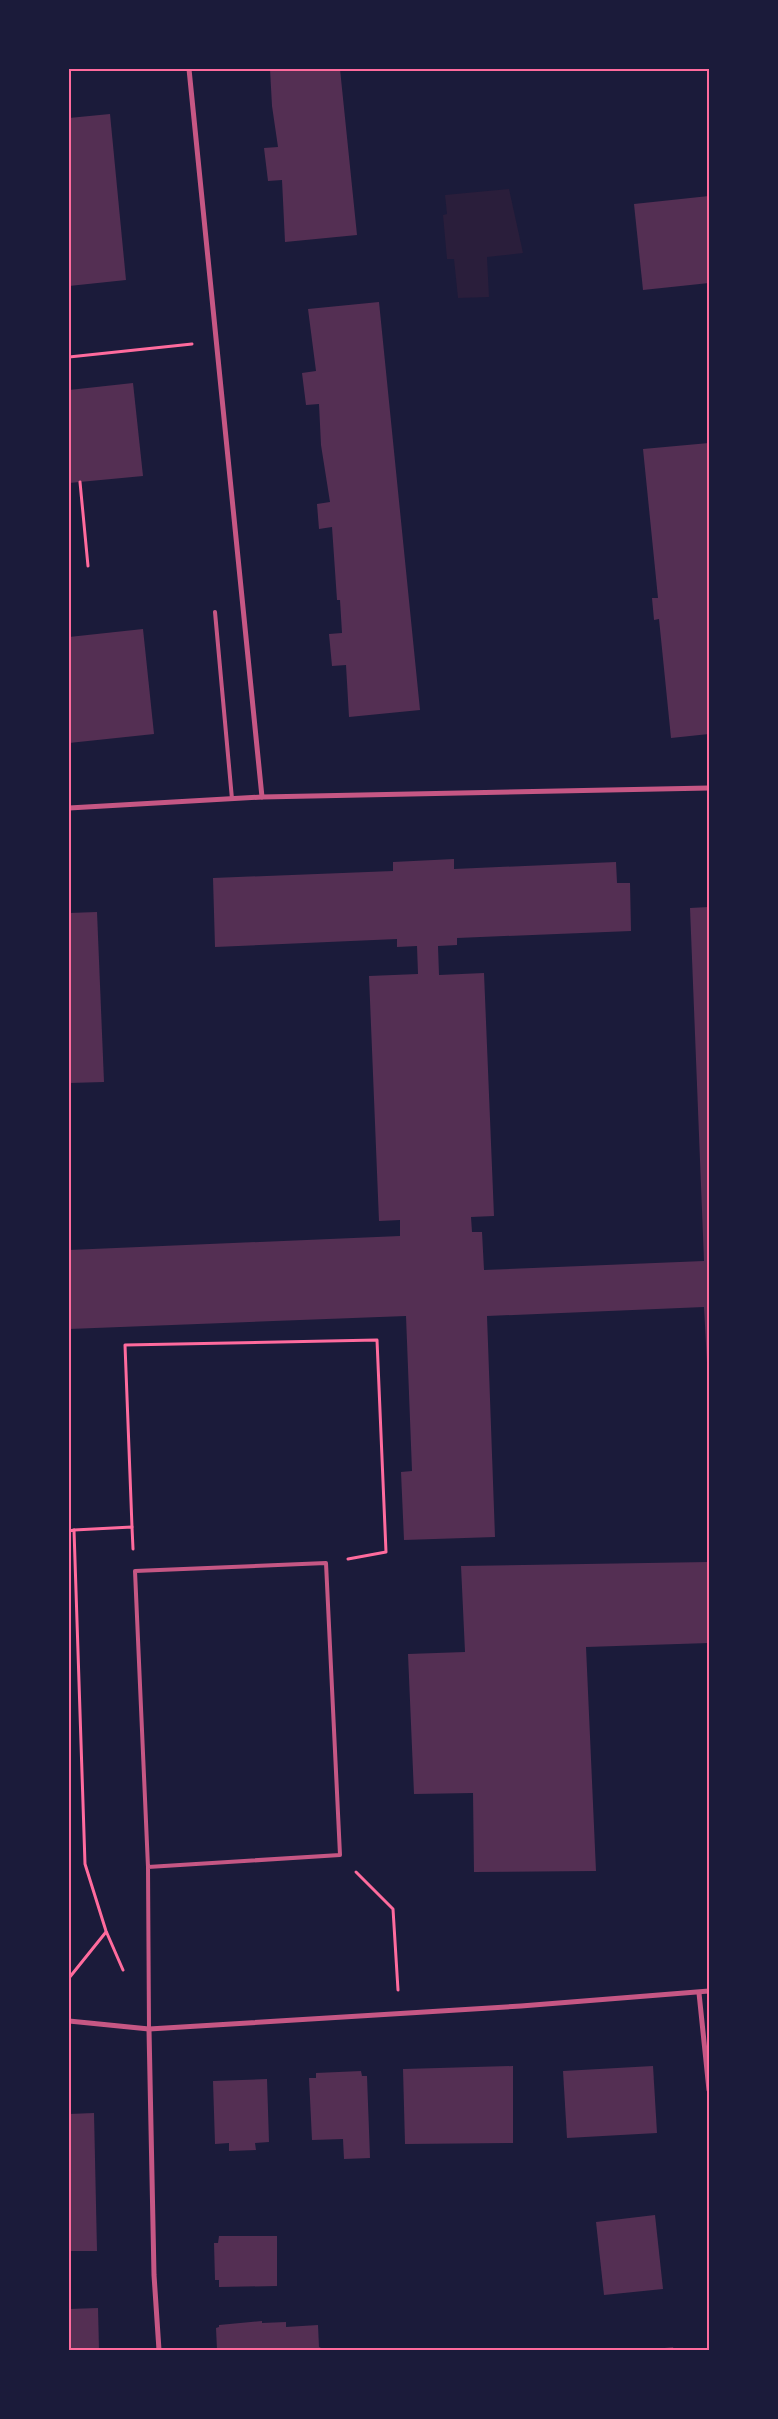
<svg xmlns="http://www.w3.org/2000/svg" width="778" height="2419" viewBox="0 0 778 2419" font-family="'Exo 2',sans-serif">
	<rect width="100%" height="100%" fill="#1b1b3a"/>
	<!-- green -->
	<path fill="#2a1e3b" d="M509,189L523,253L487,257L489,297L458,298L454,259H447L443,215L447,214L445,195Z"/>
	<!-- building -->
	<g fill="#542f53">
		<path d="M270,69H340L357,235L285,242L282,180L268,181L264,148L278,147L272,106Z"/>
		<path d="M110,114L126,280L69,286V118Z"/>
		<path d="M709,196V283L643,290L634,204Z"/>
		<path d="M379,302L420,710L349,717L346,665L332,666L329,634L342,633L340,600H337L332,527L319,529L317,504L330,502L321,445L319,404L306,405L302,373L316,371L308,309Z"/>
		<path d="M133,383L143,476L69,483V390Z"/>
		<path d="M709,443V734L671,738L659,619L654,620L652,598H658L643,449Z"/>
		<path d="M143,629L154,734L69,743V637Z"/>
		<path d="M454,859V869L616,862L617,883H630L631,931L457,938V945L438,946L439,975L484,973L494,1216L471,1217L472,1232H482L484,1270L704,1261L690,908L709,907V1400L704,1307L487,1316L495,1537L404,1540L401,1472L412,1471L406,1316L69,1329V1250L400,1236V1220L379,1221L369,976L418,974L417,946L397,947V939L215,947L213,878L393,871V862Z"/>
		<path d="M97,912L104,1082L69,1083V913Z"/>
		<path d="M709,1562V1643L586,1647L596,1871L474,1872L473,1793L414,1794L408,1654L465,1652L461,1566Z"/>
		<path d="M513,2066V2143L405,2144L403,2069Z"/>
		<path d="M653,2066L657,2133L567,2138L563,2071Z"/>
		<path d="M361,2071L362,2076H367L370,2158L344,2159L343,2139L312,2140L309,2078H316V2073Z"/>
		<path d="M267,2079L269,2142L255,2143L256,2150L229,2151V2143L215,2144L213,2081Z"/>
		<path d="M94,2113L97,2251H69V2114Z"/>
		<path d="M655,2215L663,2289L604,2295L596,2222Z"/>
		<path d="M219,2236H277V2286L219,2287V2280H215L214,2243H218Z"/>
		<path d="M98,2308L99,2350H69V2309Z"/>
		<path d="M262,2321V2323L286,2322V2327L318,2325L319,2347L325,2350H217L216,2328L219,2327V2325Z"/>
		<path d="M673,2347L674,2350H656V2349Z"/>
	</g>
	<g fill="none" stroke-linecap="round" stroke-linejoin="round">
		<!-- path -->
		<g stroke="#ff6b9d" stroke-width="3">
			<path d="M69,357L192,344"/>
			<path d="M80,482L88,566"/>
			<path d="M132,1527L125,1345L377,1340L386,1552L348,1559"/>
			<path d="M74,1530L132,1527L133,1549"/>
			<path d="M69,1531L74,1530L85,1864L106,1931L123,1970"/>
			<path d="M356,1872L393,1909L398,1990"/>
			<path d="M69,1978L106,1932"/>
		</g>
		<!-- service -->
		<g stroke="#c65784" stroke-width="4">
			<path d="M215,612L232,799"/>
			<path d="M148,1867L340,1855L326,1563L135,1571L148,1867L149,2029"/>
		</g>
		<!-- minor -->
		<g stroke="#c65784" stroke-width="5">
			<path d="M189,69L262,797"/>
			<path d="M69,808L262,797L709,788"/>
			<path d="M699,1993L709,2090"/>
			<path d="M69,2021L149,2029L521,2006L709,1991"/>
			<path d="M149,2029L154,2275L159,2350"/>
		</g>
	</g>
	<!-- border -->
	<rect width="778" height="2419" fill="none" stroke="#1b1b3a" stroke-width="140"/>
	<rect x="70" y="70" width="638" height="2279" fill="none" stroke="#ff6b9d" stroke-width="2"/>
</svg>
